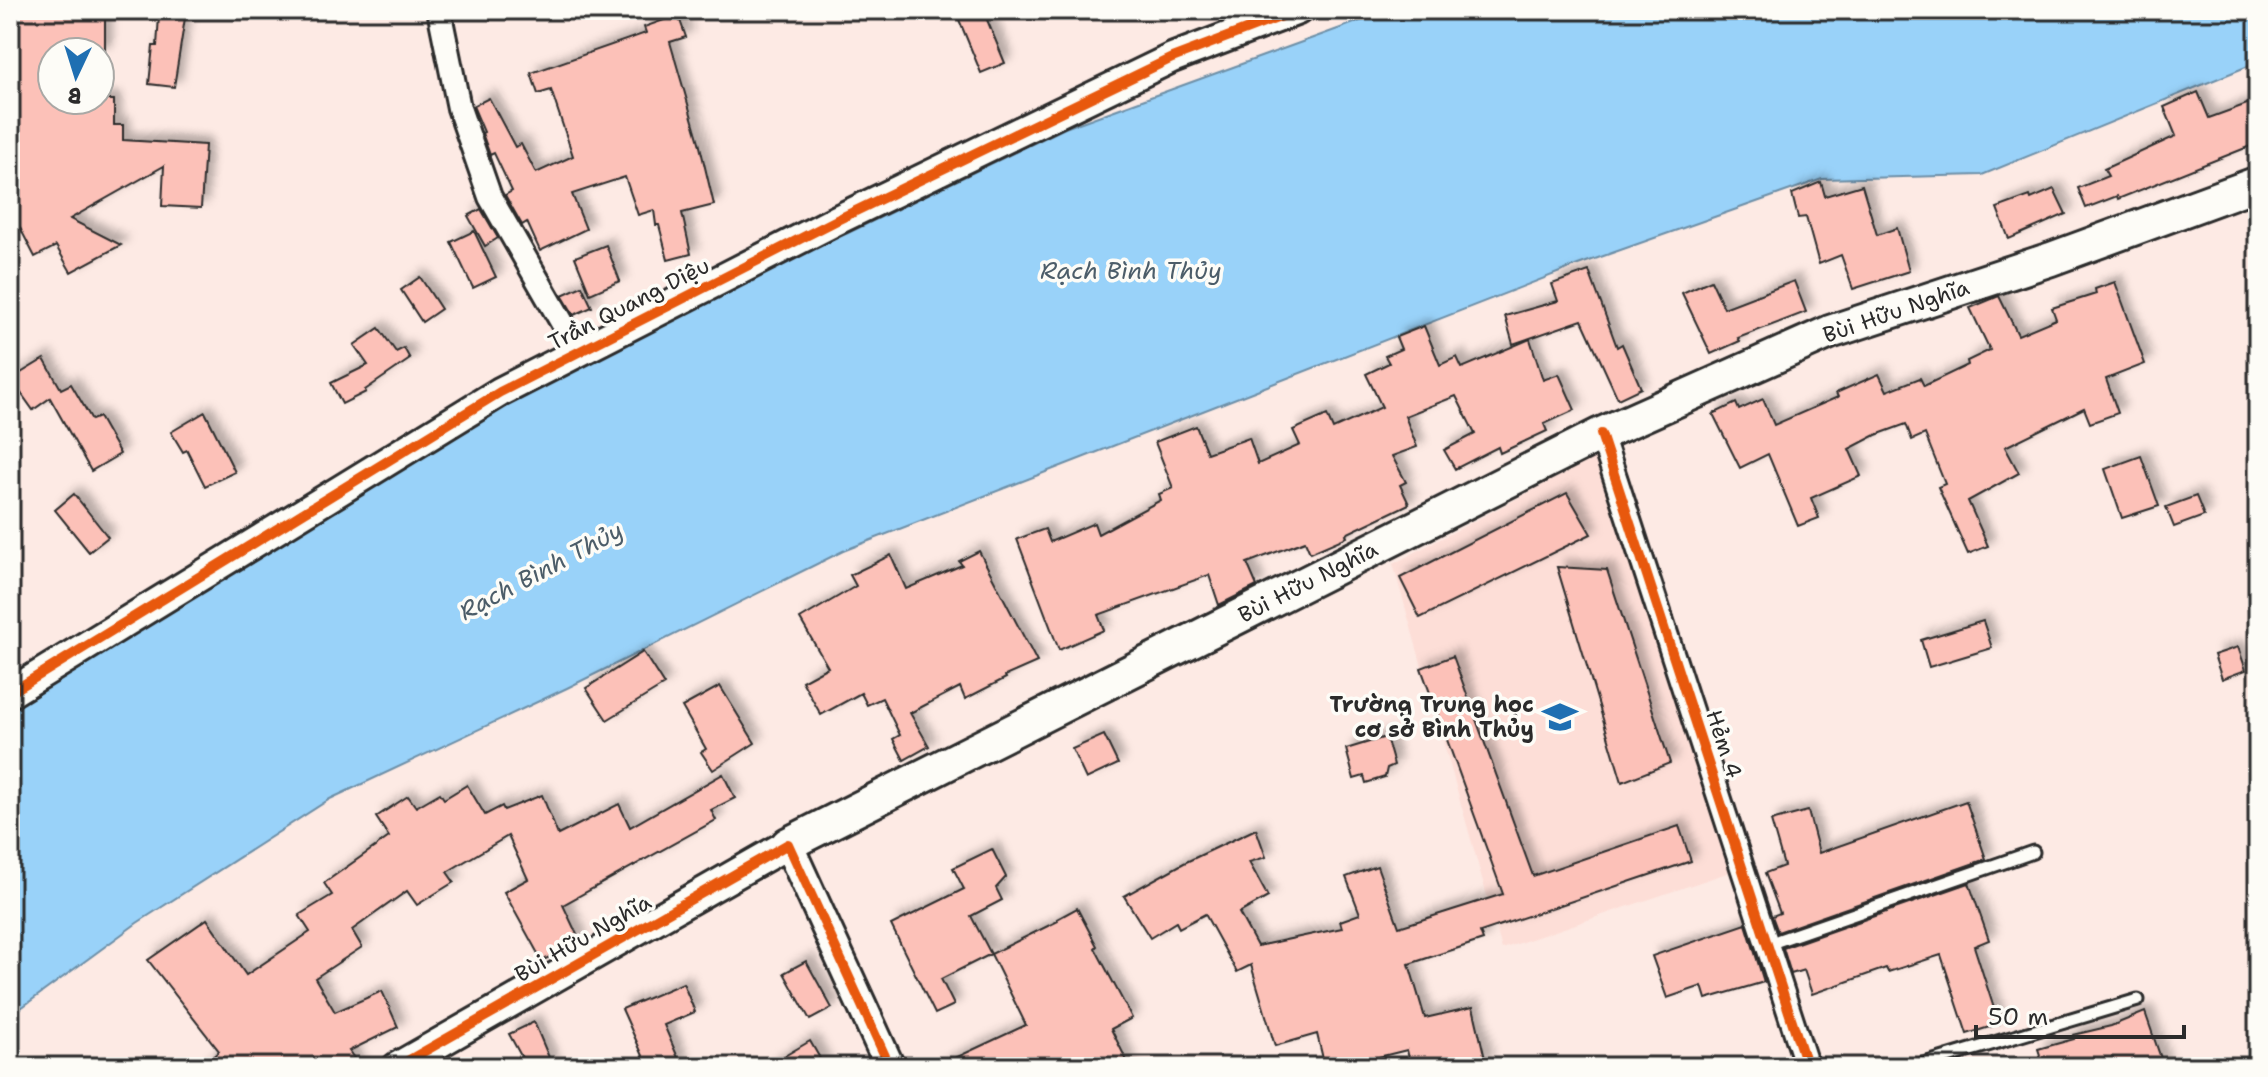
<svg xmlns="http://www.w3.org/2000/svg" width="2268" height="1077" viewBox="0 0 2268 1077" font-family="'Shantell Sans',sans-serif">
	<defs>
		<filter id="shadow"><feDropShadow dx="7" dy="-7" stdDeviation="4" flood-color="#0004"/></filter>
	</defs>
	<rect width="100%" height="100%" fill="#fdeae4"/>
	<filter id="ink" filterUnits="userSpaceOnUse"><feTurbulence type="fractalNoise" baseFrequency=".0125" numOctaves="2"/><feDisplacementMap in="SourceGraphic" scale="16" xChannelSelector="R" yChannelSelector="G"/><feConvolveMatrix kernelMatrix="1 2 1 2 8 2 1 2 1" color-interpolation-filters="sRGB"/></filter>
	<g filter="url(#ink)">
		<!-- built -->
		<path fill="#fdded7" d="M1596,457L1736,870L1502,949L1393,564Z"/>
		<!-- water -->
		<path fill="#99d2f9" stroke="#6d8fa7" stroke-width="2" d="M1390,10H2258V62L1982,175L1822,179L1578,265L843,551L567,688L330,799L137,923L10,1016V714L108,632L621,333L848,233L1065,128Z"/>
		<!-- building -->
		<g fill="#fcc1b8" stroke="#2b2b2b" stroke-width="2" filter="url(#shadow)">
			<path d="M955,10H983L1005,63L981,73Z"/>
			<path d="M10,11H105V52H52V100H114V125H123V140L205,145L201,208L162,206L164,166L70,219L121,245L71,272L56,246L35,257L18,224L10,228Z"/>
			<path d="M678,15L686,37L670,42L699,142L714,205L682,213L691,254L668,260L659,225H656L654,210L638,215L625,177L572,194L586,229L540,251L527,222L522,225L505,195L512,191L494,153L490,155L482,133L484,132L473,106L489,98L515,147L521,144L536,173L573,156L551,90L538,94L531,73L646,33L644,27Z"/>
			<path d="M159,16L185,18L174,87L149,84L153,46H157Z"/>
			<path d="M2198,92L2209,118L2258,100V143L2118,199L2117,196L2086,208L2078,188L2108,176L2104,169L2176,136L2164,107Z"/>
			<path d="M1821,182L1825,196L1862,185L1877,235L1897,228L1909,271L1853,289L1841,255L1819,264L1806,217L1798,218L1792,194Z"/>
			<path d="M2054,189L2066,214L2009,239L1997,208L2030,196L2031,199Z"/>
			<path d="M481,209L498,238L485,246L468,216Z"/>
			<path d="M474,231L496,277L473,288L451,242Z"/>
			<path d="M606,245L620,281L590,294L575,257Z"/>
			<path d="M1589,271L1617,347L1622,344L1641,388L1618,399L1582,320L1513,344L1505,316L1558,301L1552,284Z"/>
			<path d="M420,277L441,309L422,322L401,290Z"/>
			<path d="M1711,280L1724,308L1794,281L1806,312L1738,338L1740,341L1711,354L1682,293Z"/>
			<path d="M2115,282L2145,364L2106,379L2118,413L2090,423L2084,408L2005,447L2019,473L1968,501L1988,546L1968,554L1938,487L1945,484L1925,434L1912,440L1906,424L1876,435L1849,449L1861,476L1811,498L1819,518L1798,526L1768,454L1740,468L1713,414L1736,403L1739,410L1763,399L1774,425L1838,397L1836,393L1879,374L1887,391L1920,378L1924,386L1968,365L1967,361L1990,350L1970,308L1999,296L2018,335L2056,319L2052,308L2096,294L2095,289Z"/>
			<path d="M582,286L592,307L574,315L562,295Z"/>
			<path d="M1424,326L1440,365L1457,357L1462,368L1530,339L1543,380L1559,374L1575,410L1544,424L1547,431L1500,453L1498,447L1455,469L1444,450L1475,434L1456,396L1405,416L1417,447L1392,456L1406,482L1400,485L1409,504L1346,534L1347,537L1310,553L1305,541L1247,563L1257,586L1219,605L1209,575L1098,615L1104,630L1059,650L1017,539L1045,529L1050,542L1094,523L1098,534L1161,500L1159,494L1173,488L1155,442L1196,426L1207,453L1249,438L1258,464L1300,445L1293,430L1327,415L1333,429L1382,407L1366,374L1389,363L1385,356L1401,349L1396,337Z"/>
			<path d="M379,328L396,352L404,348L410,359L365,390L366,392L342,404L331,383L368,365L354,345Z"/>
			<path d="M44,359L61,389L71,384L92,420L99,417L120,454L91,471L50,398L33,410L11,379Z"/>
			<path d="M205,412L235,472L205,486L187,450L183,452L171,432Z"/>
			<path d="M2141,456L2159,506L2122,518L2105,469Z"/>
			<path d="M1567,493L1591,534L1420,618L1400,578Z"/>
			<path d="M74,494L108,537L89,552L55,510Z"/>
			<path d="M2196,496L2204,516L2174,527L2166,507Z"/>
			<path d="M979,551L1037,662L1005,676L1006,678L965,699L960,687L910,713L929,746L904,760L893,739L900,735L882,698L867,705L861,693L821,715L802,681L828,667L800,619L856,586L850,575L891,555L906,589L962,565L959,561Z"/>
			<path d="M1557,567L1607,570L1670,763L1622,782Z"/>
			<path d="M1983,621L1992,648L1929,667L1921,640Z"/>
			<path d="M2238,647L2246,670L2222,679L2214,655Z"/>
			<path d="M643,652L664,685L607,720L586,688Z"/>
			<path d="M1453,656L1533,876L1679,826L1691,861L1480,932L1483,940L1409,964L1425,1018L1473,1007L1486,1063L1468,1067H1411L1407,1050L1338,1067H1325L1317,1034L1275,1046L1251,965L1237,972L1205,914L1179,928L1176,922L1150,938L1124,896L1184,863L1256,829L1266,857L1249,862L1268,897L1239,913L1257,946L1342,928L1340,921L1360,914L1346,877L1377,866L1399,927L1503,894L1421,668Z"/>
			<path d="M720,686L755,743L713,770L701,752L706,749L682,707Z"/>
			<path d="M1104,735L1118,764L1086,779L1072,749Z"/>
			<path d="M1386,737L1394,765L1387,768L1385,777L1366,783L1364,776L1354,779L1346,749Z"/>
			<path d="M723,774L735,798L711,810L716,820L563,905L580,941L542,961L504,892L528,879L508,836L447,872L454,882L417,905L407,891L352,930L362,947L315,978L335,1012L382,991L398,1027L349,1051L360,1067H202L219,1051L148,960L207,919L246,975L310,932L299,915L332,895L324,883L389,837L376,817L408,796L416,807L440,793L444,799L467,785L485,815L502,806L504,810L542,795L558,835L619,804L630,827Z"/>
			<path d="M1966,801L1986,859L1778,932L1772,916L1780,913L1765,873L1784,866L1771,821L1808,811L1819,853Z"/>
			<path d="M992,849L1006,877L996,888L1002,900L971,916L991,954L941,979L954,1005L935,1014L891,925L964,889L953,868Z"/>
			<path d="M1969,883L1989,940L1974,946L1999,1024L1967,1034L1941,955L1888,972L1886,968L1812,994L1804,970L1791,974L1783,948Z"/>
			<path d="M1077,908L1097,946L1095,948L1132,1018L1111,1029L1130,1067H936L1026,1025L991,954L1058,921L1057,919Z"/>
			<path d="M1746,924L1764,982L1706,999L1702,986L1667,998L1652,956Z"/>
			<path d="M806,961L832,1008L810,1020L784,973Z"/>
			<path d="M683,983L695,1012L664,1025L682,1067H648L622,1009Z"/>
			<path d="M2145,1012L2164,1067H2044L2038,1049L2074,1039L2073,1035L2111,1026Z"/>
			<path d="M534,1022L553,1067H527L509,1034Z"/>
			<path d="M810,1041L825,1067H766Z"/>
		</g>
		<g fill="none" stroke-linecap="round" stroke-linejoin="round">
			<!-- service casing -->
			<g stroke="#2b2b2b" stroke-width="17">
				<g id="service">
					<path d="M1768,944L2033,852"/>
					<path d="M1914,1067L2138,1000"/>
				</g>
			</g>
			<!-- minor casing -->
			<g stroke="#2b2b2b" stroke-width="28">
				<g id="minor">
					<path d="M439,10L459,108L490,197L579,352"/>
					<path d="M1601,434L1807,1067"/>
				</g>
			</g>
			<!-- tertiary casing -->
			<g stroke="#2b2b2b" stroke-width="34">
				<g id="tertiary">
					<path d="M10,693L500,392L837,220L1172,58L1298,10"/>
					<path d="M397,1067L788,844L890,1067"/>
				</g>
			</g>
			<!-- secondary casing -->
			<g stroke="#2b2b2b" stroke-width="38">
				<path id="secondary" d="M788,844L1601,434L1830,332L2051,259L2258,183"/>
			</g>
			<!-- service -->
			<use href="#service" stroke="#fdfcf7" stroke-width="11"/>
			<!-- minor -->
			<use href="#minor" stroke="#fdfcf7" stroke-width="22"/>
			<!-- tertiary -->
			<use href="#tertiary" stroke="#fdfcf7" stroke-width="28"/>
			<!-- secondary -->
			<use href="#secondary" stroke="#fdfcf7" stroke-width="32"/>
			<!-- cycleway casing -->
			<g stroke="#fdfcf7" stroke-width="15">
				<g id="cycleway">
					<path d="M1601,434L1807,1067"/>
					<path d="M10,693L500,392L837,220L1172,58L1298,10"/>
					<path d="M397,1067L788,844L890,1067"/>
				</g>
			</g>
			<!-- cycleway -->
			<use href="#cycleway" stroke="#e8590c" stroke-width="10"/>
		</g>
	</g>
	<!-- icons -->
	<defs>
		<g id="school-bare" transform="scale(2.76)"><path d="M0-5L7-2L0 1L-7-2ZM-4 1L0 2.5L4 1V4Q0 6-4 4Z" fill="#1f6fb2" stroke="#fdfcf7" stroke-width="2.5" paint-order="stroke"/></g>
	</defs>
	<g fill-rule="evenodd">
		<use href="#school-bare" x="1560" y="717"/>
	</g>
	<g text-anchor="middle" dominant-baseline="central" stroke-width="7" stroke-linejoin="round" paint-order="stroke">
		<!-- street labels -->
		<g font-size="22" fill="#2b2b2b" stroke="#fdfcf7">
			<text transform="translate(629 304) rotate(-27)">Trần Quang Diệu</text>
			<text transform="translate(1896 311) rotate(-19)">Bùi Hữu Nghĩa</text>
			<text transform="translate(1308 582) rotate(-27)">Bùi Hữu Nghĩa</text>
			<text transform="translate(1724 744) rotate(72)">Hẻm 4</text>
			<text transform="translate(583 938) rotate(-30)">Bùi Hữu Nghĩa</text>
		</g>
		<!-- poi labels -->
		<g font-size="22" font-weight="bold" fill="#2b2b2b" stroke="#fdfcf7" text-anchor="end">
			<text x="1534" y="704">Trường Trung học<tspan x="1534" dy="25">cơ sở Bình Thủy</tspan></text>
		</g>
		<!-- water labels -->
		<g font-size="24" font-style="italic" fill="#4c5d69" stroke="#fdfcf7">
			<text x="1131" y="271">Rạch Bình Thủy</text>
			<text transform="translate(541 571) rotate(-28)">Rạch Bình Thủy</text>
		</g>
	</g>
	<!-- margin -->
	<rect width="2268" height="1077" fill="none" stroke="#fdfcf7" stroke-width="40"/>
	<rect x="20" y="20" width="2228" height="1037" fill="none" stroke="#2b2b2b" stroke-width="3" filter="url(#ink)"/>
	<!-- north arrow -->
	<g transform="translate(76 76) rotate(184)"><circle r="38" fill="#fdfcf7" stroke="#a9a8a5" stroke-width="2"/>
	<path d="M0-6L14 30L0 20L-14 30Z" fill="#1f6fb2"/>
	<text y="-12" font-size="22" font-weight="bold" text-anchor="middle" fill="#2b2b2b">B</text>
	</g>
	<!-- scale -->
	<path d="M1976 1025v12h208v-12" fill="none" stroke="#2b2b2b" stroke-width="4"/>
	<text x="1988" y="1025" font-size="24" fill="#2b2b2b" stroke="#fdfcf7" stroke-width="6" paint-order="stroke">50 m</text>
</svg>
